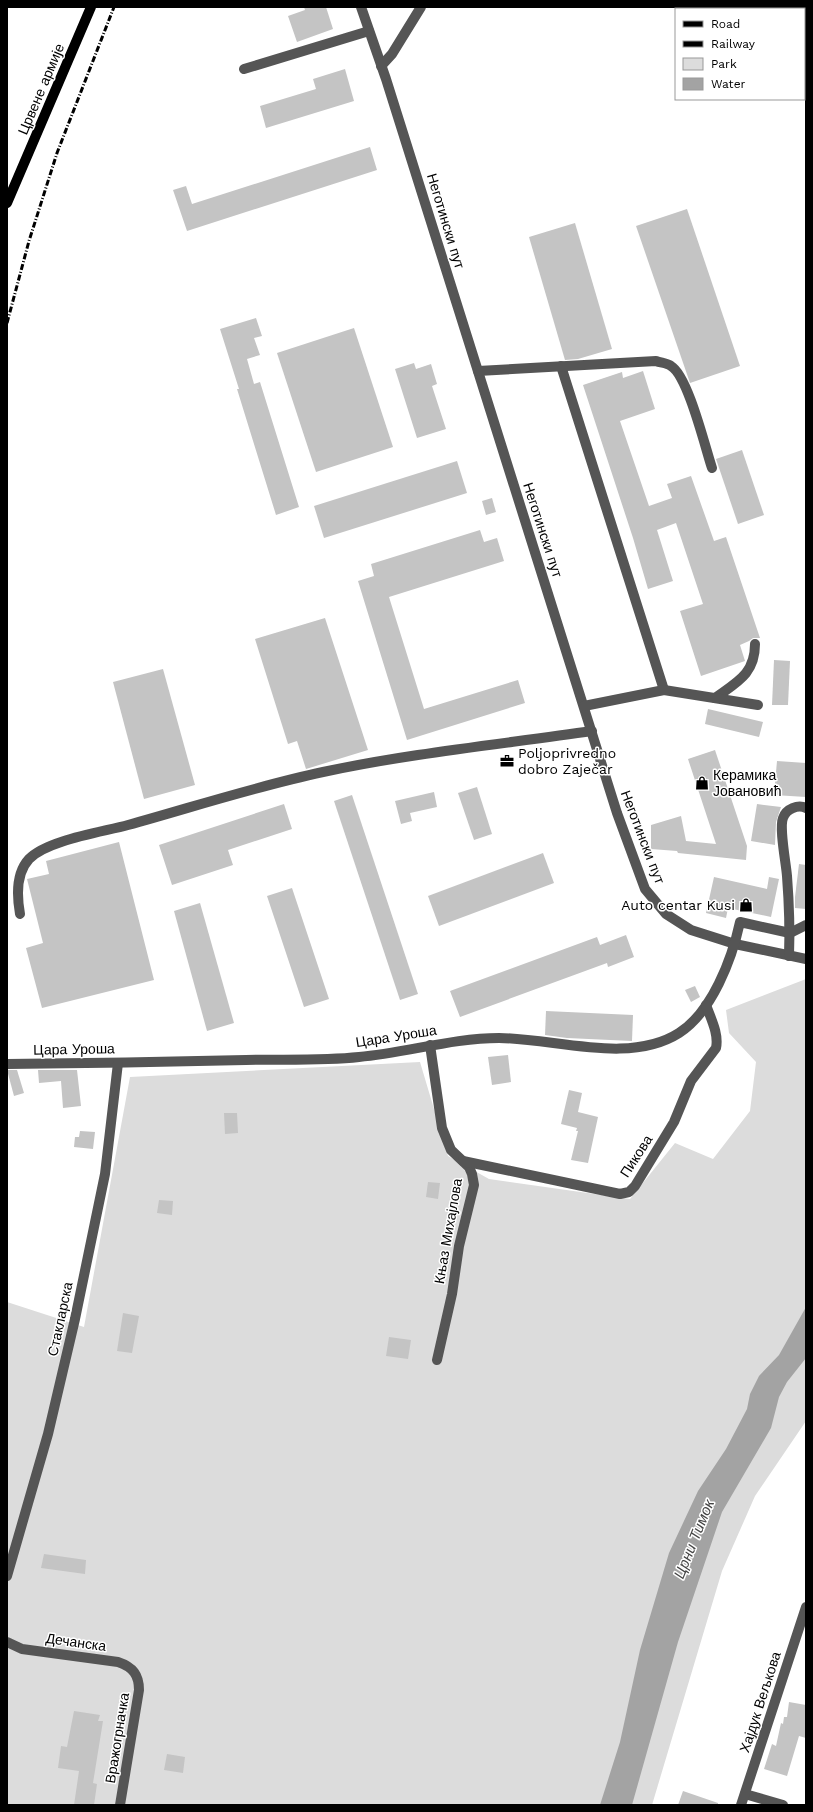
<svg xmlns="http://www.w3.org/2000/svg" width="813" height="1812" viewBox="0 0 813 1812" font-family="'Work Sans',sans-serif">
	<rect width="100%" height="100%" fill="#fff"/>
	<!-- green -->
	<path fill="#dcdcdc" d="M806,979V1421L755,1496L722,1571L652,1805H7V1302L84,1327L130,1077L420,1062L448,1156L489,1179L630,1199L675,1143L713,1159L750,1111L756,1062L729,1033L726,1010Z"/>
	<!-- water -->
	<path fill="#a3a3a3" d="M806,1307V1358L787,1382L779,1397L771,1428L722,1512L678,1642L632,1805H600L620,1742L640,1650L669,1553L698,1491L726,1449L747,1409L750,1394L759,1376L779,1355Z"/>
	<!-- building -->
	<g fill="#c4c4c4">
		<path d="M304,7H326L333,29L297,42L288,16L305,10Z"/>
		<path d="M345,69L354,101L266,128L260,106L316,89L313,79Z"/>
		<path d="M370,147L377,170L187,231L173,190L186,186L192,204Z"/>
		<path d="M687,209L740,366L690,383L636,226Z"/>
		<path d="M575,223L612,349L578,359L565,360L529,237Z"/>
		<path d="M256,318L262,336L254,338L260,355L247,359L254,384L260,382L299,507L276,515L237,389H239L220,329Z"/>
		<path d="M354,328L393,447L316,472L277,353Z"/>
		<path d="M414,363L416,369L431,364L437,384L432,386L446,429L417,438L395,369Z"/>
		<path d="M643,371L655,409L620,421L649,506L672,498L667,484L691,476L714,541L726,537L760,638H753L749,641L740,645L745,661L701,676L680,611L703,604L676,523L657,530L673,581L648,589L633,538L583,385L622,372L623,378Z"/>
		<path d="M742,450L764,515L738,524L716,459Z"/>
		<path d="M457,461L467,493L324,538L314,506Z"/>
		<path d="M492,498L496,512L486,515L482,501Z"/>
		<path d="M480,530L484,542L497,538L504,561L389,597L424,709L518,680L525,703L407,740L358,581L374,576L371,564Z"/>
		<path d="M325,618L368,750L306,769L297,741L288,744L255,639Z"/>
		<path d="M774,660L790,661L788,705H772Z"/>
		<path d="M163,669L195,785L144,799L113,682Z"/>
		<path d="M708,709L763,722L759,737L705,724Z"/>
		<path d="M715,750L747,846L746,860L678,853L677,851L651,849V825L681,816L686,841L716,844L688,759Z"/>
		<path d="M777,761L806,763V797L774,795Z"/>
		<path d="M477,787L492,834L474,840L458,793Z"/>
		<path d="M434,792L437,807L410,813L412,821L401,824L395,801Z"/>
		<path d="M352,795L418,994L400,1000L334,801Z"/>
		<path d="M284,804L292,829L228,850L233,865L172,885L159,845Z"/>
		<path d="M757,804L781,807L776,822L775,845L751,841Z"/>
		<path d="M119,842L154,980L42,1008L26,948L43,943L27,879L49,874L46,861Z"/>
		<path d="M543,853L554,883L439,926L428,896Z"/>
		<path d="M799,864L806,865V909L795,908V897Z"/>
		<path d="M714,877L767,889L769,877L779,879L771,917L728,908L726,918L706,913Z"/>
		<path d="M292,888L329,999L304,1007L267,896Z"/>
		<path d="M200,903L234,1023L207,1031L174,911Z"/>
		<path d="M626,935L634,957L608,967L607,963L460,1017L450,991L597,937L600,945Z"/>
		<path d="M695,986L700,997L691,1002L685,990Z"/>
		<path d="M546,1011L633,1015L632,1041L567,1038L545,1035Z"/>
		<path d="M508,1055L511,1082L492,1085L488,1057Z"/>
		<path d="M7,1070H17L24,1093L14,1096Z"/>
		<path d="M38,1070H77L81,1106L63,1108L61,1081L39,1083Z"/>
		<path d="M569,1090L582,1093L578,1112L598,1117L588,1163L571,1160L578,1131H576L577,1128L561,1124Z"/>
		<path d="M224,1113H237L238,1133L225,1134Z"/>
		<path d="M80,1131L95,1132L93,1149L74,1147L75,1137H79Z"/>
		<path d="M428,1182L440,1183L438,1199L426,1197Z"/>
		<path d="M159,1200L173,1201L172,1215L157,1213Z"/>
		<path d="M123,1313L139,1316L132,1353L117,1351Z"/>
		<path d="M389,1337L411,1340L408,1359L386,1356Z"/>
		<path d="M44,1554L86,1560L85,1574L41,1568Z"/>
		<path d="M789,1702L806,1705V1738L799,1736L787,1776L764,1769L772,1744L776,1746L781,1723L783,1724L784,1717H787Z"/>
		<path d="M74,1711L100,1715L98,1721H103L93,1783L97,1784L94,1805H74L79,1771L58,1768L61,1746L67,1747Z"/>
		<path d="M167,1754L185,1757L183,1773L164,1770Z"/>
		<path d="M683,1791L718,1803V1805H678Z"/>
	</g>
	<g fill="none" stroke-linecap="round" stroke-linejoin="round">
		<!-- minor -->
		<g stroke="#555" stroke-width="10">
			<path d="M361,7L386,79L617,813L645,889L666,914L691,930L735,944L806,959"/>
			<path d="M381,66L392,54L421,7"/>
			<path d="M244,69L369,31"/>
			<path d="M561,366L664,690"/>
			<path d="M478,371L656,361C661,363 667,363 671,366C688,376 705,447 712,468"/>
			<path d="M715,698C737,682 755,674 755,644"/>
			<path d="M584,706L664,690L758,705"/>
			<path d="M20,914C17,897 16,873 29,859C47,840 103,832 128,825C193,807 257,786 323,772C412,753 503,744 592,731"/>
			<path d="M789,956C790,929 789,902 787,876C786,863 779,828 783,818C786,809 798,804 806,808"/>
			<path d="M430,1045L442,1128L451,1150L469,1167L472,1174L474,1185L459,1246L452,1294L437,1360"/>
			<path d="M7,1064C87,1063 166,1062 246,1060C283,1059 322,1061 359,1057C406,1053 452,1038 499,1038C554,1038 629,1065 679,1033C712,1012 732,959 740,922L790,933L806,925"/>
			<path d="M463,1161L620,1194L629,1192L635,1186L674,1122L691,1081L716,1048C719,1034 711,1019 706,1005"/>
			<path d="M7,1576L48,1434L75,1319L105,1174L118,1063"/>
			<path d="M7,1642L22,1649L118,1662C133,1667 139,1675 139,1690L120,1805"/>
			<path d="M745,1794L783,1805"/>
			<path d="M741,1805L806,1607"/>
		</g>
		<!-- major -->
		<path stroke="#000" stroke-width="10" d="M7,203L91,7"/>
		<!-- rail -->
		<path stroke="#000" stroke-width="3" stroke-dasharray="6 2 1 2" stroke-linecap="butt" d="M7,323L29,241L57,153L114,7"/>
	</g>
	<!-- icons -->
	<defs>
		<g id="office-bare" transform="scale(1.08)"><path d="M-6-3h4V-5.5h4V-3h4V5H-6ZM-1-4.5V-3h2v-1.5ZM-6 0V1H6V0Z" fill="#000" stroke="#fff" stroke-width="2.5" paint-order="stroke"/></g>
		<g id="shop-bare" transform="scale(1.08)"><path d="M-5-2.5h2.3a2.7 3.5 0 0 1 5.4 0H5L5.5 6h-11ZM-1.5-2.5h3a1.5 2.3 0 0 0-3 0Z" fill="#000" stroke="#fff" stroke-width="2.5" paint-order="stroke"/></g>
	</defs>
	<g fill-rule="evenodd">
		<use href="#office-bare" x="507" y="761"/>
		<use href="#shop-bare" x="702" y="783"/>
		<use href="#shop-bare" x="746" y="905"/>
	</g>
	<g text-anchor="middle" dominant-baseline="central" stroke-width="3" stroke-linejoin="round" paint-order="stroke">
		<!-- street labels -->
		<g font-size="14" fill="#000" stroke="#fff">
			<text transform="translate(41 89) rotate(-67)">Црвене армије</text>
			<text transform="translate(446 221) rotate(73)">Неготински пут</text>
			<text transform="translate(543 530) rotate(72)">Неготински пут</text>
			<text transform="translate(643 837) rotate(69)">Неготински пут</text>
			<text transform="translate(396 1036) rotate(-9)">Цара Уроша</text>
			<text transform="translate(74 1049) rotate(-1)">Цара Уроша</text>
			<text transform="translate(636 1156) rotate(-57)">Пикова</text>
			<text transform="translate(448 1231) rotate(-80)">Књаз Михајлова</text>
			<text transform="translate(60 1319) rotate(-78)">Стакларска</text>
			<text transform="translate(76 1642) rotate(8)">Дечанска</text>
			<text transform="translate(760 1702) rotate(-72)">Хајдук Вељкова</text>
			<text transform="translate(117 1738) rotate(-81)">Вражогрначка</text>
		</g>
		<!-- poi labels -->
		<g font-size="14" fill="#000" stroke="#fff" text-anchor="start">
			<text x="518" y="753">Poljoprivredno<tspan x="518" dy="16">dobro Zaječar</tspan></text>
			<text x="713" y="775">Керамика<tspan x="713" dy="16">Јовановић</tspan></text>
			<text x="735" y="905" text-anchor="end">Auto centar Kusi</text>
		</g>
		<!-- water labels -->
		<g font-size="15" font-style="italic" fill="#444" stroke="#fff">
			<text transform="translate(694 1539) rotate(-68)">Црни Тимок</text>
		</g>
	</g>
	<!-- border -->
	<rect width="813" height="1812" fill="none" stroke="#000000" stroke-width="16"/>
	<!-- legend -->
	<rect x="675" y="8" width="130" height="92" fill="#ffffff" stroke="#999999"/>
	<rect x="683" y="21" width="20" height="6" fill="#000000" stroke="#999999"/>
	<text x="711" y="28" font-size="12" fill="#000000">Road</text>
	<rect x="683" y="41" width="20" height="6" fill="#000000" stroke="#999999"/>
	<text x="711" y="48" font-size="12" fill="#000000">Railway</text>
	<rect x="683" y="58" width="20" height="12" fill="#dcdcdc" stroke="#999999"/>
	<text x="711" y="68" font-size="12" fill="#000000">Park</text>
	<rect x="683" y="78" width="20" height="12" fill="#a3a3a3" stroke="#999999"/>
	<text x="711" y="88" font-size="12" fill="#000000">Water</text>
</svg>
